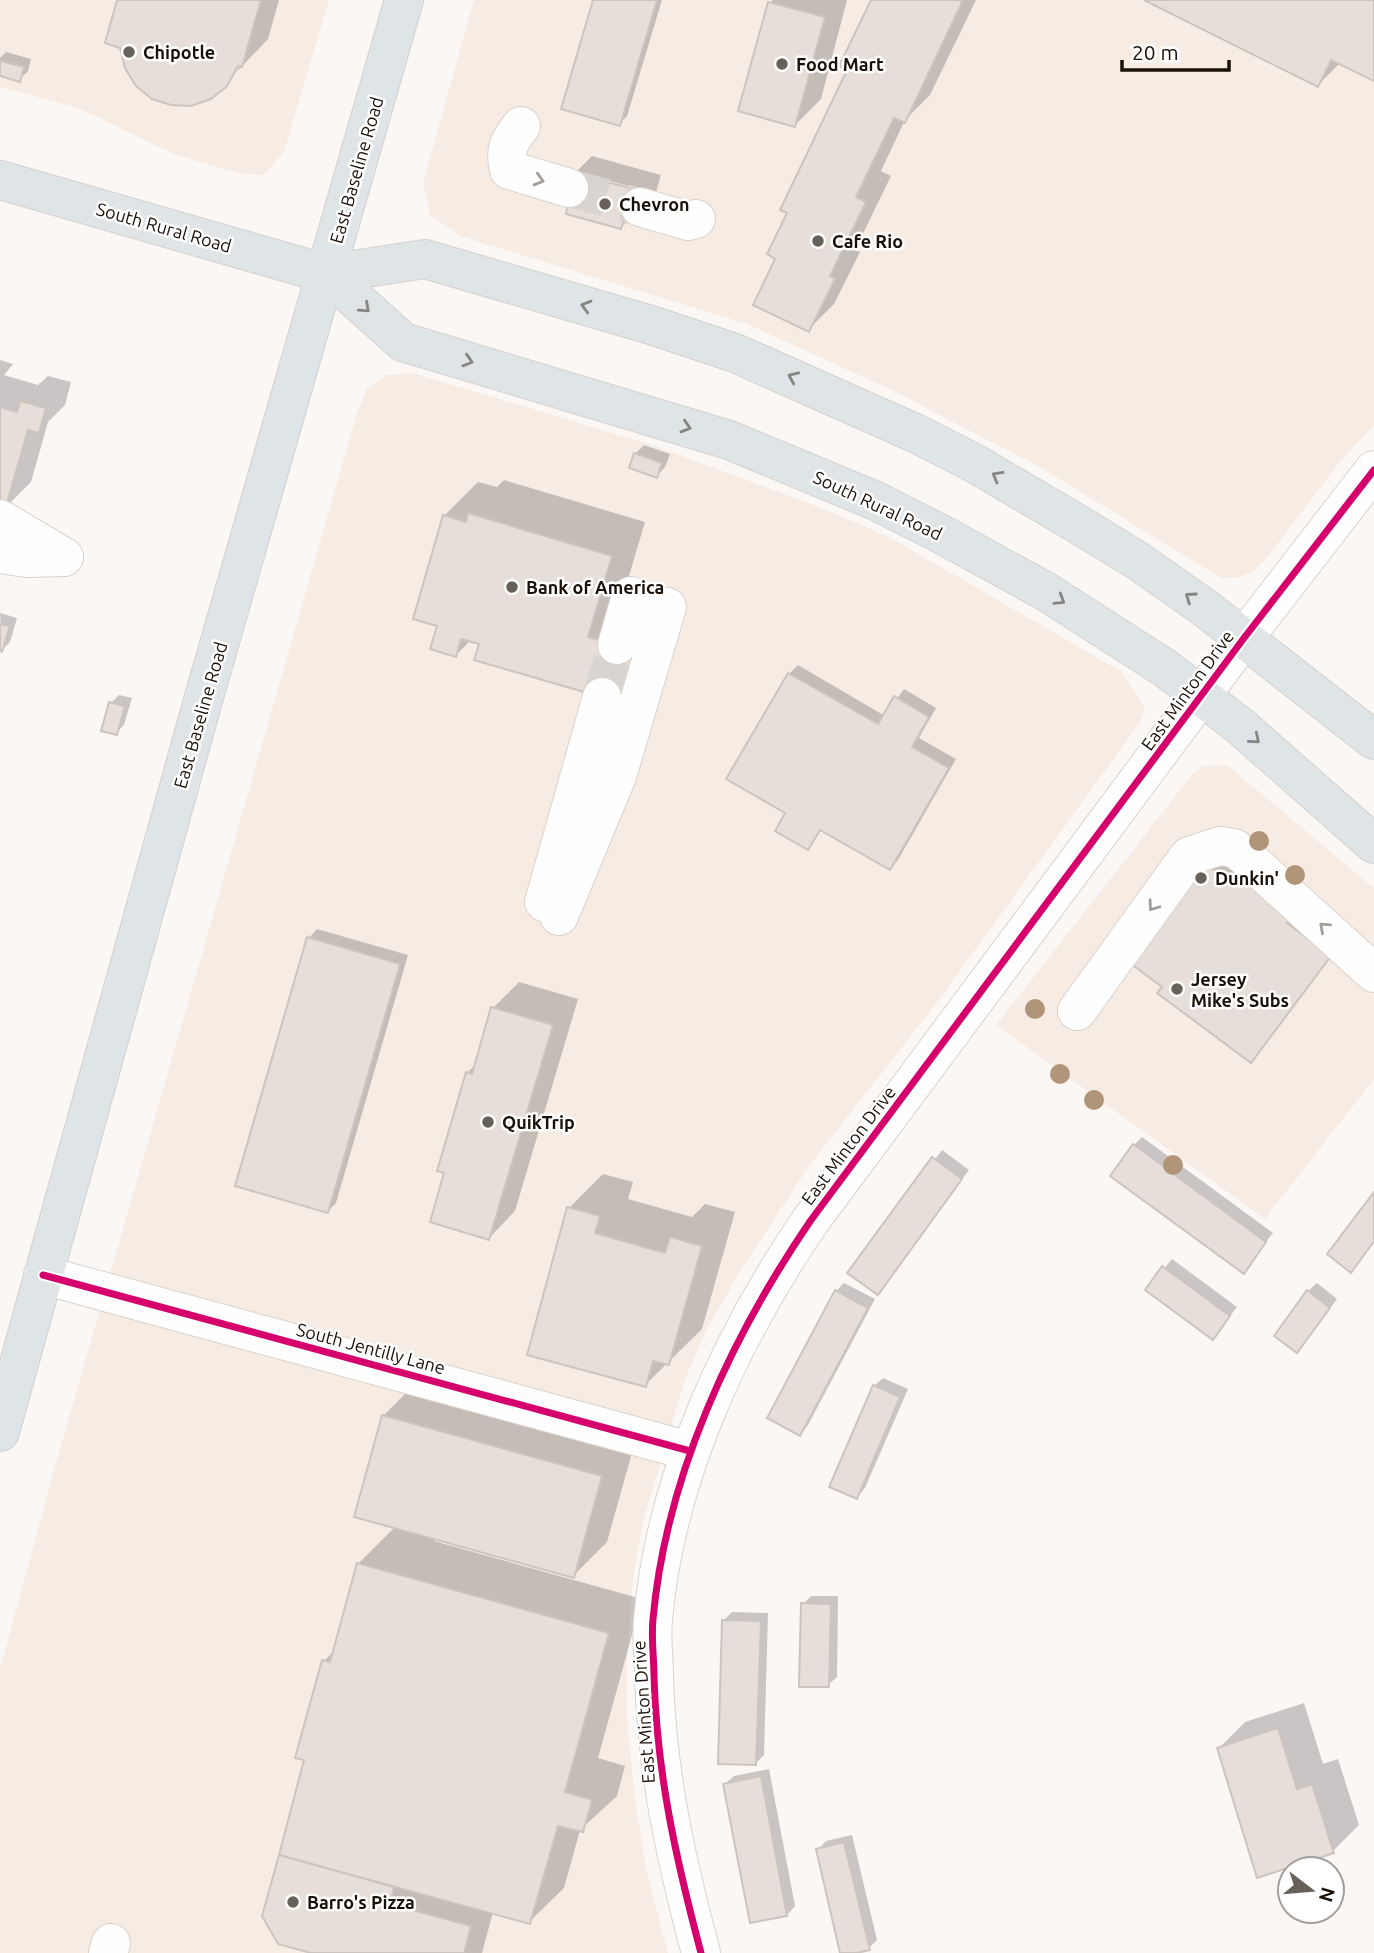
<svg xmlns="http://www.w3.org/2000/svg" width="1374" height="1953" viewBox="0 0 1374 1953" font-family="Ubuntu,sans-serif">
	<rect width="100%" height="100%" fill="#faf7f5"/>
	<!-- built -->
	<g fill="#f6ece4">
		<path d="M0,0H329L284,152L264,175L242,174L176,155L78,108L0,87Z"/>
		<path d="M474,0H1374V425L1339,463L1267,558L1255,570L1237,578H1221L1043,469L896,392L747,324L460,236L430,215L423,183Z"/>
		<path d="M413,373L652,445L819,507L889,537L1122,672L1145,708L1141,721L938,1001L809,1166L739,1273L706,1331L685,1379L643,1522L633,1578L627,1660V1718L635,1799L646,1869L668,1953H0V1669L56,1463L357,413L367,389L386,375Z"/>
		<path d="M1227,765L1374,888V1079L1265,1219L996,1025L1194,772L1203,766Z"/>
	</g>
	<!-- shadow -->
	<g fill="#0003" fill-rule="evenodd">
		<path d="M119,0H279L268,39L225,84ZM241,57L244,59L235,74H231Z"/>
		<path d="M595,0H662L627,116L619,124Z"/>
		<path d="M773,0H847L821,99L795,125L770,3Z"/>
		<path d="M873,0H976L930,95L905,120L881,171L891,176L855,250L860,252L834,304L808,330L778,258L790,212L850,69Z"/>
		<path d="M1148,0H1374V80L1340,63L1318,85Z"/>
		<path d="M6,52L31,59L28,71L19,80L0,74V58Z"/>
		<path d="M592,156L661,175L654,199L621,227L575,173ZM584,174L654,193L653,196L584,177Z"/>
		<path d="M0,360L13,364L4,375L38,385L48,376L71,382L65,405L48,422L31,482L5,508L0,526Z"/>
		<path d="M644,445L670,454L665,467L657,476L635,454Z"/>
		<path d="M504,480L645,522L621,603L662,669L471,640L456,655L439,625L444,516L478,482L497,487Z"/>
		<path d="M0,613L17,618L10,642L2,650Z"/>
		<path d="M798,665L885,716L904,689L936,708L919,738L956,759L898,860L890,868L822,829L808,848L787,812L729,779L789,674Z"/>
		<path d="M119,695L132,698L124,725L116,733L111,703Z"/>
		<path d="M1210,853L1338,947L1251,1061L1164,986Z"/>
		<path d="M317,929L408,955L336,1203L328,1211L309,938Z"/>
		<path d="M519,982L578,999L515,1211L489,1238L447,1172L467,1073L476,1064L493,1008Z"/>
		<path d="M1142,1137L1273,1233L1243,1271L1134,1145Z"/>
		<path d="M942,1150L969,1170L877,1293L850,1273Z"/>
		<path d="M603,1174L633,1182L628,1199L692,1217L705,1204L735,1212L702,1329L645,1385L569,1208Z"/>
		<path d="M1172,1259L1237,1307L1213,1338L1147,1290Z"/>
		<path d="M844,1283L875,1299L808,1425L800,1434L836,1291Z"/>
		<path d="M1317,1283L1337,1299L1305,1342L1308,1291Z"/>
		<path d="M883,1378L908,1389L865,1488L857,1497L874,1386Z"/>
		<path d="M418,1381L635,1442L607,1542L573,1576L435,1538L434,1541L642,1599L598,1758L625,1766L617,1796L580,1830L564,1888L529,1922L493,1912L482,1953H314L264,1916L306,1759L324,1661L335,1650L358,1564L395,1527L383,1416Z"/>
		<path d="M811,1596H838L837,1677L828,1685L803,1604Z"/>
		<path d="M732,1612L768,1613L764,1755L756,1763L724,1620Z"/>
		<path d="M1304,1703L1323,1764L1338,1759L1359,1825L1333,1851L1219,1748L1245,1722Z"/>
		<path d="M769,1769L795,1906L787,1915L725,1784L734,1776Z"/>
		<path d="M852,1835L877,1940L869,1948L842,1953L818,1850L826,1841Z"/>
	</g>
	<!-- building -->
	<g fill="#e6ded8" stroke="#ccc5bf" stroke-width="2">
		<path d="M117,0H261L242,67L238,66L227,86L211,99L191,106L171,105L152,99L136,86L125,68L120,48L105,43Z"/>
		<path d="M593,0H657L620,126L561,109Z"/>
		<path d="M871,0H963L905,123L894,118L856,197L866,202L830,276L835,279L809,332L753,305L775,259L767,254L787,213L780,210L847,70L839,66Z"/>
		<path d="M1144,0H1374V81L1331,60L1318,87Z"/>
		<path d="M768,2L825,17L795,127L738,111Z"/>
		<path d="M0,61L24,67L20,82L0,76Z"/>
		<path d="M573,173L645,192L625,216L621,229L566,214Z"/>
		<path d="M20,401L46,408L39,433L28,430L5,510H0V407L17,412Z"/>
		<path d="M634,453L662,463L657,478L629,468Z"/>
		<path d="M468,513L612,556L588,637L644,653L629,705L474,660L479,644L461,639L456,657L430,649L437,626L413,619L443,515L466,522Z"/>
		<path d="M0,624L10,626L2,652L0,651Z"/>
		<path d="M788,673L878,724L894,696L929,717L912,747L949,768L890,870L820,830L808,850L775,831L785,813L726,779Z"/>
		<path d="M109,702L125,706L117,735L101,731Z"/>
		<path d="M1201,860L1235,886L1242,877L1293,916L1287,923L1331,956L1251,1063L1157,993L1162,987L1126,960Z"/>
		<path d="M307,937L400,964L328,1213L235,1186Z"/>
		<path d="M491,1007L553,1025L489,1240L430,1222L444,1173L437,1171L466,1072L472,1074Z"/>
		<path d="M1133,1144L1266,1242L1244,1274L1110,1176Z"/>
		<path d="M932,1157L962,1179L878,1295L847,1273Z"/>
		<path d="M1374,1192V1241L1351,1273L1327,1254Z"/>
		<path d="M567,1207L600,1216L595,1233L665,1253L670,1237L702,1246L669,1365L653,1361L646,1387L527,1355Z"/>
		<path d="M1162,1266L1230,1316L1213,1340L1145,1290Z"/>
		<path d="M835,1290L868,1308L800,1436L767,1418Z"/>
		<path d="M1307,1290L1330,1308L1297,1353L1274,1336Z"/>
		<path d="M873,1385L900,1397L857,1499L829,1487Z"/>
		<path d="M382,1415L602,1476L574,1578L354,1517Z"/>
		<path d="M357,1563L609,1633L565,1792L592,1800L583,1832L558,1826L530,1924L279,1855L304,1760L295,1758L322,1660L330,1662Z"/>
		<path d="M801,1603L831,1604L829,1687H799Z"/>
		<path d="M722,1620L761,1621L756,1765L718,1764Z"/>
		<path d="M1278,1728L1297,1789L1312,1784L1334,1853L1257,1878L1217,1748Z"/>
		<path d="M761,1776L787,1916L750,1923L723,1784Z"/>
		<path d="M844,1842L870,1950L857,1953H840L816,1849Z"/>
		<path d="M279,1855L394,1887L390,1904L471,1926L464,1953H311L278,1944L262,1916Z"/>
	</g>
	<g fill="none" stroke-linecap="round" stroke-linejoin="round">
		<!-- minor-tunnel -->
		<g stroke="#d8d4d1" stroke-width="38" stroke-dasharray="38 19" stroke-linecap="butt">
			<path d="M569,188L640,207"/>
			<path d="M602,697L617,645"/>
		</g>
		<!-- minor casing -->
		<g stroke="#dad3cd" stroke-width="40">
			<g id="minor">
				<path d="M521,126C509,141 504,150 509,170L569,188"/>
				<path d="M640,207L688,221L696,219"/>
				<path d="M0,519L64,557"/>
				<path d="M0,554L27,558L64,557"/>
				<path d="M617,645L631,596"/>
				<path d="M544,902L602,697"/>
				<path d="M559,916L617,776L667,607"/>
				<path d="M1077,1011L1189,856L1220,846L1234,848L1245,856L1374,973"/>
				<path d="M43,1275L690,1451"/>
				<path d="M108,1953L111,1943"/>
				<path d="M701,1953C676,1859 657,1775 654,1677C654,1658 651,1638 653,1619C666,1476 731,1337 811,1220L1244,638L1374,470"/>
			</g>
		</g>
		<!-- major casing -->
		<g stroke="#d4d1ce" stroke-width="40">
			<g id="major">
				<path d="M0,180L327,274L425,259L651,325L735,353L915,433L974,463L1076,523L1138,561L1205,608L1374,740"/>
				<path d="M327,274L403,342L729,440L876,501L941,534L1045,591L1165,668L1240,726L1374,844"/>
				<path d="M0,1432L202,704L404,0"/>
			</g>
		</g>
		<!-- minor -->
		<use href="#minor" stroke="#fefefe" stroke-width="38"/>
		<!-- major -->
		<use href="#major" stroke="#dfe5e7" stroke-width="38"/>
		<!-- cycleway casing -->
		<g stroke="#fff" stroke-width="11">
			<g id="cycleway">
				<path d="M43,1275L690,1451"/>
				<path d="M701,1953C676,1859 657,1775 654,1677C654,1658 651,1638 653,1619C666,1476 731,1337 811,1220L1244,638L1374,470"/>
			</g>
		</g>
		<!-- cycleway -->
		<use href="#cycleway" stroke="#d6006c" stroke-width="7"/>
	</g>
	<!-- trees -->
	<g fill="#b09578">
		<circle cx="1259" cy="841" r="10"/>
		<circle cx="1295" cy="875" r="10"/>
		<circle cx="1035" cy="1009" r="10"/>
		<circle cx="1060" cy="1074" r="10"/>
		<circle cx="1094" cy="1100" r="10"/>
		<circle cx="1173" cy="1165" r="10"/>
	</g>
	<!-- one-way arrows -->
	<defs><path id="oneway-chevron" d="M-2-3.5L2.5 0L-2 3.5" fill="none" stroke-width="1.6" stroke-linecap="round" stroke-linejoin="round" transform="scale(1.75)"/></defs>
	<g stroke="#a39f9b">
		<use href="#oneway-chevron" transform="translate(539 180) rotate(16)"/>
		<use href="#oneway-chevron" transform="translate(1153 906) rotate(126)"/>
		<use href="#oneway-chevron" transform="translate(1324 927) rotate(-138)"/>
	</g>
	<g stroke="#868582">
		<use href="#oneway-chevron" transform="translate(586 306) rotate(-164)"/>
		<use href="#oneway-chevron" transform="translate(365 308) rotate(42)"/>
		<use href="#oneway-chevron" transform="translate(468 361) rotate(17)"/>
		<use href="#oneway-chevron" transform="translate(793 377) rotate(-156)"/>
		<use href="#oneway-chevron" transform="translate(686 427) rotate(17)"/>
		<use href="#oneway-chevron" transform="translate(997 476) rotate(-150)"/>
		<use href="#oneway-chevron" transform="translate(1190 597) rotate(-145)"/>
		<use href="#oneway-chevron" transform="translate(1060 600) rotate(32)"/>
		<use href="#oneway-chevron" transform="translate(1255 739) rotate(40)"/>
	</g>
	<!-- markers -->
	<g fill="#68615a" stroke="#fff" stroke-width="2.5">
		<circle cx="129" cy="52" r="7"/>
		<circle cx="782" cy="64" r="7"/>
		<circle cx="605" cy="204" r="7"/>
		<circle cx="818" cy="241" r="7"/>
		<circle cx="512" cy="587" r="7"/>
		<circle cx="1201" cy="878" r="7"/>
		<circle cx="1177" cy="989" r="7"/>
		<circle cx="488" cy="1122" r="7"/>
		<circle cx="293" cy="1902" r="7"/>
	</g>
	<g text-anchor="middle" dominant-baseline="central" stroke-width="5" stroke-linejoin="round" paint-order="stroke">
		<!-- poi labels -->
		<g font-size="18" font-weight="bold" fill="#1a1007" stroke="#fff" text-anchor="start">
			<text x="143" y="52">Chipotle</text>
			<text x="796" y="64">Food Mart</text>
			<text x="619" y="204">Chevron</text>
			<text x="832" y="241">Cafe Rio</text>
			<text x="526" y="587">Bank of America</text>
			<text x="1215" y="878">Dunkin'</text>
			<text x="1191" y="979">Jersey<tspan x="1191" dy="21">Mike's Subs</tspan></text>
			<text x="502" y="1122">QuikTrip</text>
			<text x="307" y="1902">Barro's Pizza</text>
		</g>
		<!-- street labels -->
		<g font-size="18" fill="#1a1007" stroke="#fff">
			<text transform="translate(356 170) rotate(-74)">East Baseline Road</text>
			<text transform="translate(164 227) rotate(16)">South Rural Road</text>
			<text transform="translate(878 505) rotate(25)">South Rural Road</text>
			<text transform="translate(1187 690) rotate(-54)">East Minton Drive</text>
			<text transform="translate(200 715) rotate(-74)">East Baseline Road</text>
			<text transform="translate(848 1145) rotate(-53)">East Minton Drive</text>
			<text transform="translate(371 1348) rotate(15)">South Jentilly Lane</text>
			<text transform="translate(643 1712) rotate(-94)">East Minton Drive</text>
		</g>
	</g>
	<!-- north arrow -->
	<g transform="translate(1311 1890) rotate(106)"><circle r="33" fill="#ffffff" stroke="#a39f9c" stroke-width="2"/>
	<path d="M0-5L12 26L0 18L-12 26Z" fill="#68615a"/>
	<text y="-10" font-size="19" font-weight="bold" text-anchor="middle" fill="#1a1007">N</text>
	</g>
	<!-- scale -->
	<path d="M1122 60v10h107v-10" fill="none" stroke="#1a1007" stroke-width="3.5"/>
	<text x="1132" y="60" font-size="21" fill="#1a1007" stroke="#ffffff" stroke-width="5" paint-order="stroke">20 m</text>
</svg>
